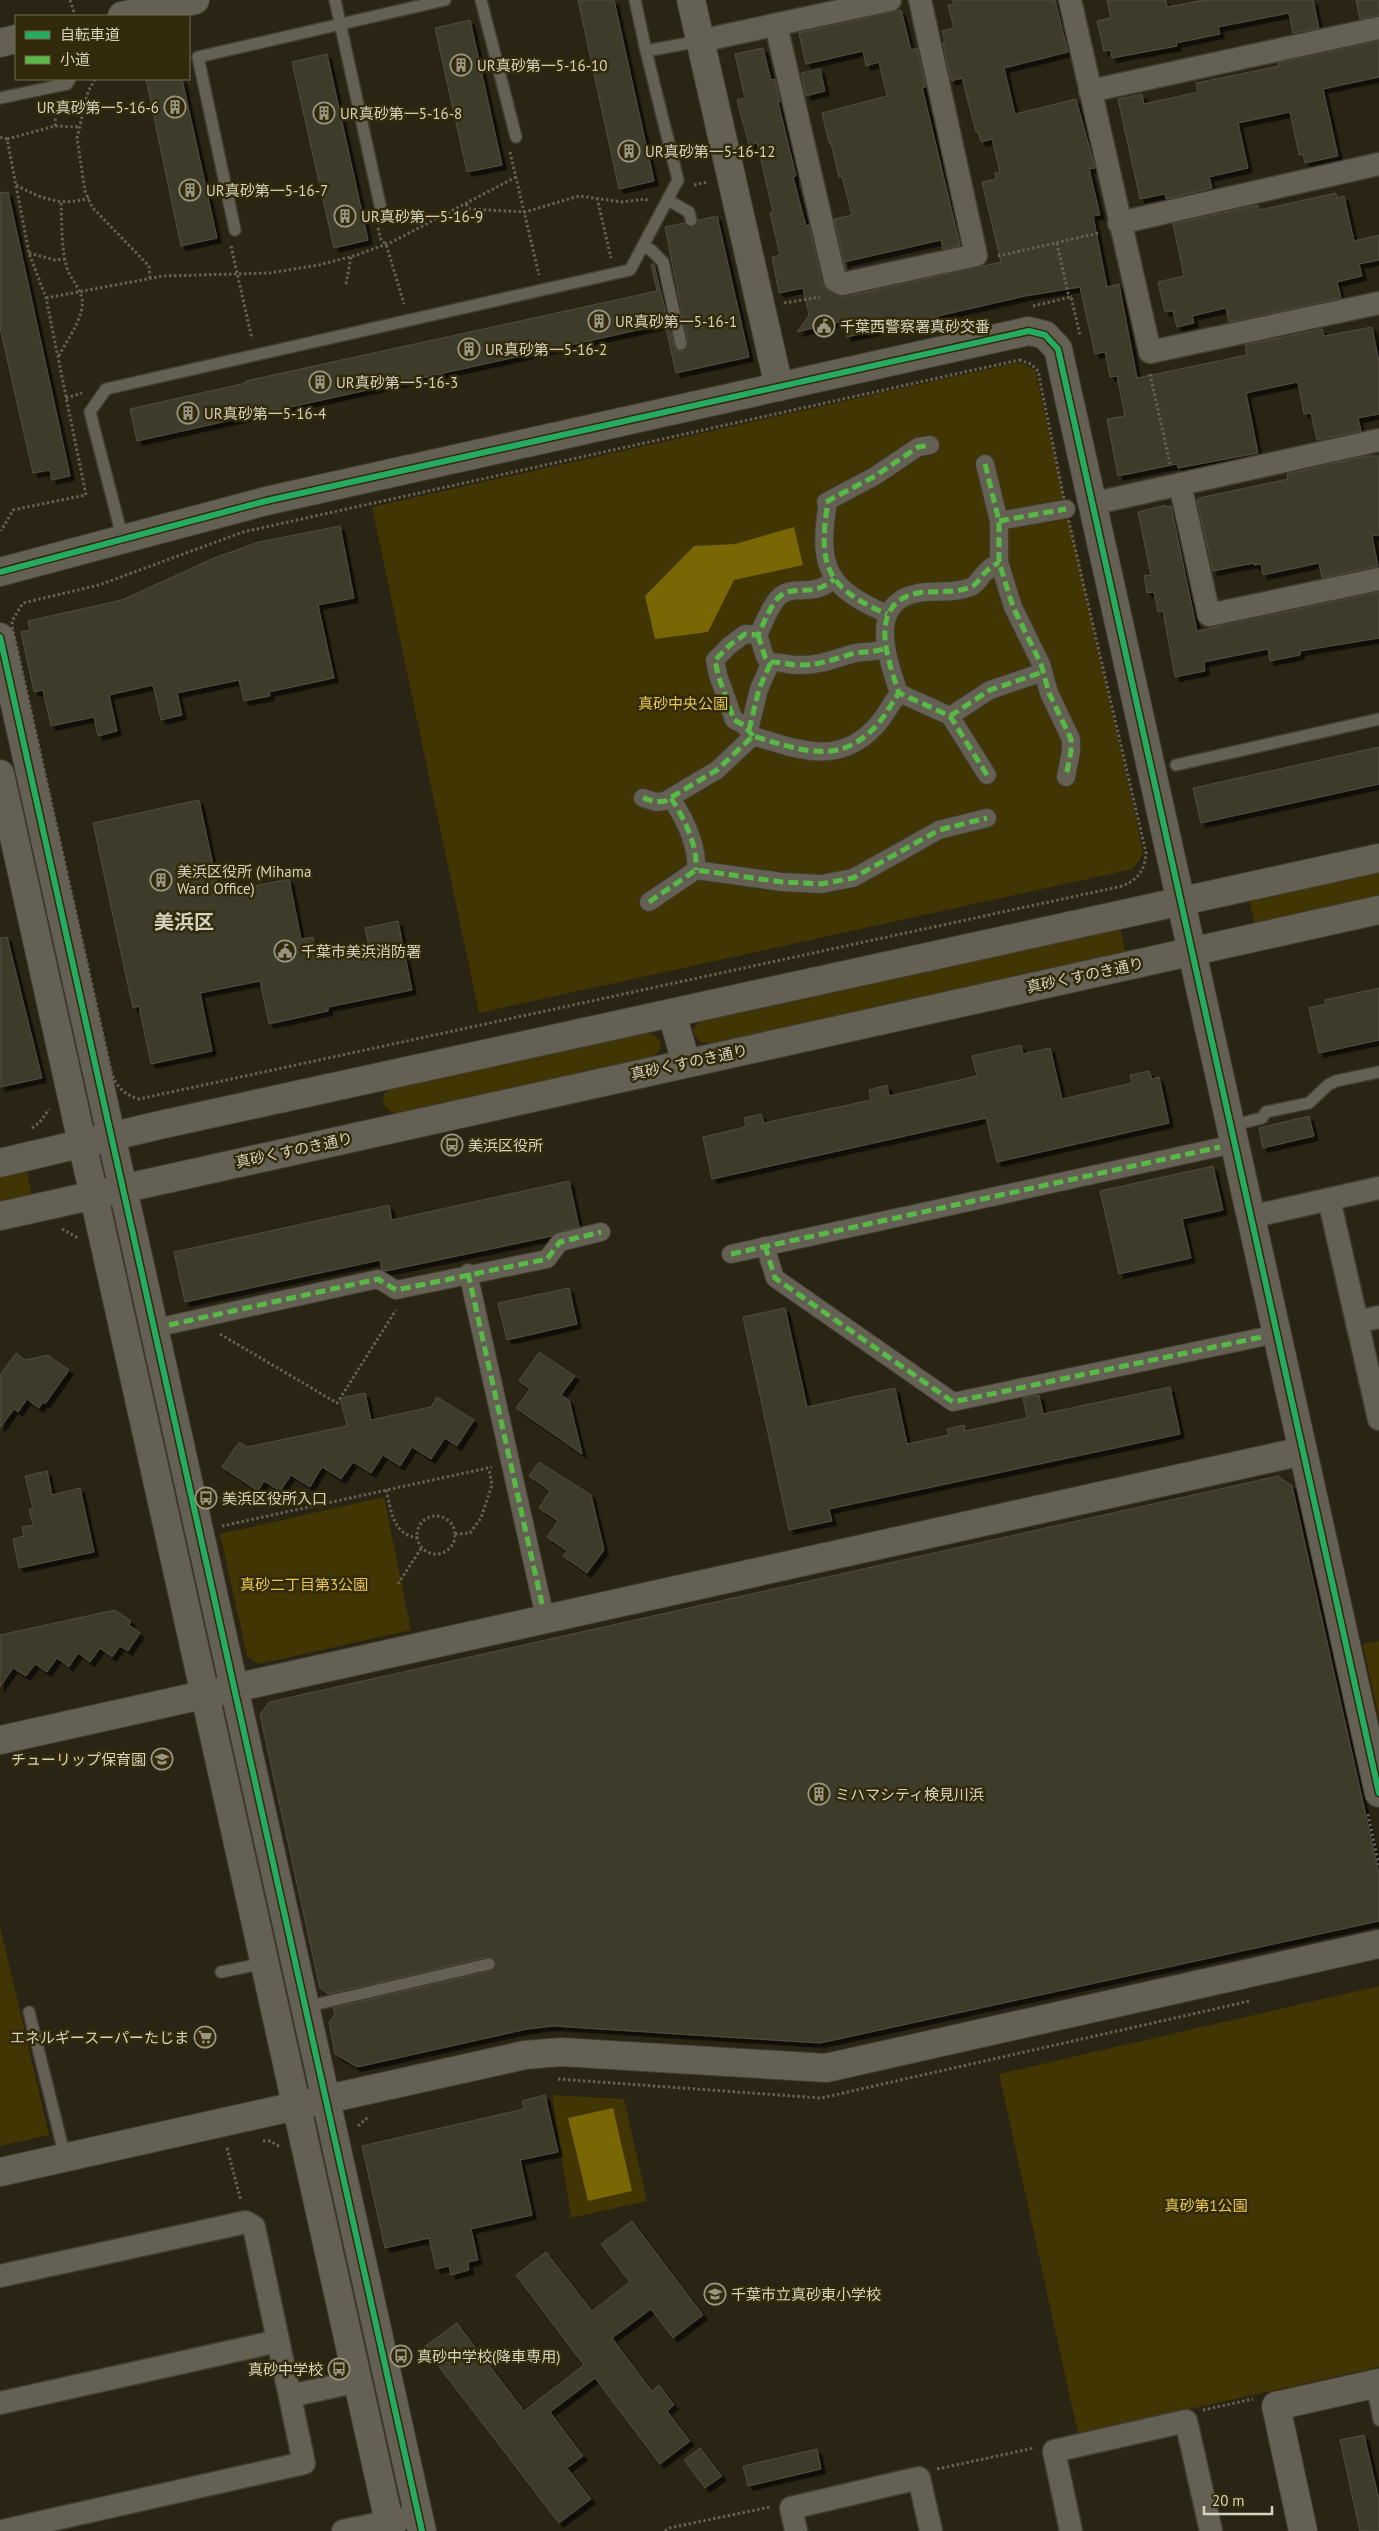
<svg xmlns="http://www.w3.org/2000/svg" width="1379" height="2531" viewBox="0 0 1379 2531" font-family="'PT Sans','Noto Sans JP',sans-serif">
	<defs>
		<filter id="shadow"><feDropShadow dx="4.5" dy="4.5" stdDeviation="0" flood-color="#0009"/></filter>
	</defs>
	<rect width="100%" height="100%" fill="#292413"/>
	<!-- green -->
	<g fill="#403503">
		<path d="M1019,362L1035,370L1131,795L1143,854L1133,869L479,1013L372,507Z"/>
		<path d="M1379,870V897L1255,925L1249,899Z"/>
		<path d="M1120,927L1126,953L716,1043C702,1044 697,1043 693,1029L699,1021Z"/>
		<path d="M644,1033L653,1034L660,1041V1050L653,1057L397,1114L389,1111L383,1103L384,1094L391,1088Z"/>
		<path d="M26,1169L32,1195L0,1202V1175Z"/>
		<path d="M384,1497L411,1630L259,1664L247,1656L220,1534Z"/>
		<path d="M1379,1641V1718L1363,1644Z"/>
		<path d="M230,1740H232L303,2055L301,2058L299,2057L228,1743Z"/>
		<path d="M0,1926L49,2135L0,2146Z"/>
		<path d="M1379,1986V2367L1078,2434L999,2074Z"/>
		<path d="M552,2095L624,2099L647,2201L571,2218Z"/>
		<path d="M322,2150L324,2152L398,2485L394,2486L320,2152Z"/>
	</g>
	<!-- water -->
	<g fill="#796605">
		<path d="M794,527L803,565L734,580L708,632L655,639L645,596L694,546L735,544Z"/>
		<path d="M613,2108L632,2191L588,2201L568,2118Z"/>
	</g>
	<!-- building -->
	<g fill="#3e3a2c" stroke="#524e40" filter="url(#shadow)">
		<path d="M578,0H614L654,181L619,189Z"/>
		<path d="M953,0H1055L1068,52L1004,68L1015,114L1076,99L1095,168L1089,169L1100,215L1093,216L1107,287L1119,284L1137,378L1247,355L1245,345L1322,329L1324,336L1372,327L1379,362V414L1358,418L1361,431L1317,440L1311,413L1304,414L1298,382L1246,393L1258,453L1178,468L1177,464L1118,476L1107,419L1125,416L1117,376L1110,377L1105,352L1095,354L1080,287L1025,296L847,337L843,321L797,332L809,315L803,288L779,293L772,257L780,255L770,213L773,212L757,143L749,145L737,100L745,98L735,54L763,48L771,80L775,79L780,102H778L796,176L793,177L806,226L809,225L822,283L828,291L845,297L1001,262L982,182L996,179L995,173L1000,172L992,139L981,142L978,132H976L962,78L951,81L943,42H945L942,31L954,28L948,5L954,4Z"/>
		<path d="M1107,0H1166L1167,7L1204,0H1313L1319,28L1293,33L1289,13L1218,27L1220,34L1176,43L1177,46L1112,58L1110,50L1104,51L1097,21L1111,18Z"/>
		<path d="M1356,0H1379V15L1360,19Z"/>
		<path d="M901,10L911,50L917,48L926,87H922L960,245L943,249L941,240L844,262L846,270L834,219L852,215L842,176L839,177L831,143H829L822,113L887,96L879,62L866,66L863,51L806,64L799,33Z"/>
		<path d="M470,20L502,165L467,172L435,28Z"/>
		<path d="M1379,41V77L1323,89L1338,156L1305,163L1303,154L1299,155L1290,112L1238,123L1248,168L1209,177L1212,188L1166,199L1165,194L1140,199L1118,99L1142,94L1144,104L1198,92L1196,83L1279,66L1278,63Z"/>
		<path d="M327,54L368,240L334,248L292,62Z"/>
		<path d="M820,69L825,91L806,96L801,73Z"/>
		<path d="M146,79H182L217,238L181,246Z"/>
		<path d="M8,192L68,466L70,476L52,480L50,470L33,473L0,327V193Z"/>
		<path d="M1336,193L1337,198L1344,196L1354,241L1379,235V260L1359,264L1362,276L1337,282L1341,298L1229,322L1226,308L1192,316L1194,323L1177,327L1173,311L1165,312L1158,282L1184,276L1173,224L1258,205L1259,210Z"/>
		<path d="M717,216L749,357L676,373L665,324L137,441L130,409L246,383V381L657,291L651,264H654L674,346L678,351H683L688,347V342L665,227L684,223L692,227L698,220Z"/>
		<path d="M1366,456H1379V535L1372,536L1378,566L1322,578L1319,563L1263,575L1261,564L1254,565V563L1213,571L1197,500L1199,498L1288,479L1287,474Z"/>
		<path d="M1166,505V507L1171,506L1197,631L1379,592V638L1300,651V655L1270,661L1268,649L1204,662L1205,671L1175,677L1163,611L1158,612L1154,592L1147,593L1144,576L1151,575L1138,512Z"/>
		<path d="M340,526L354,598L318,605L334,678L269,692L270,696L244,701L239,680L177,693L182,715L161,720L153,685L109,695L117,731L98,736L94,717L51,726L43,690L34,692L21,632L30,630L28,621L122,600L214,558L259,542Z"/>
		<path d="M1379,747V784L1201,823L1193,788Z"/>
		<path d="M199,800L219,893L289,879L301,939L313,937L317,957L369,946L365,928L398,921L412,990L328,1007V1011L269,1024L260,981L200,993L212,1051L151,1064L139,1006L133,1008L93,823Z"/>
		<path d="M7,937L42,1078L0,1087V938Z"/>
		<path d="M1379,988V1040L1319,1053L1309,1008L1326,1004L1325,1000Z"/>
		<path d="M1021,1045L1023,1054L1050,1048L1062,1099L1132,1083L1130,1075L1149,1071L1152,1079L1159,1077L1169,1123L997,1162L986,1118L712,1179L703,1137L746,1127L744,1118L761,1114L764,1123L871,1100L869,1090L887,1085L889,1096L977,1076L972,1056Z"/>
		<path d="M1309,1116L1314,1136L1263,1148L1259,1128Z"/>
		<path d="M1213,1166L1223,1210L1182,1219L1191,1258L1119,1274L1100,1191Z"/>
		<path d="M569,1181L579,1227L557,1232L552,1236L386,1271L382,1270L380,1260L185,1302L174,1252L389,1205L392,1220Z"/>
		<path d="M569,1288L577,1324L507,1340L498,1303Z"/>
		<path d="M785,1308L807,1407L895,1388L907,1444L949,1435L947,1429L964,1425L965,1431L1027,1418L1023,1398L1039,1395L1043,1414L1170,1387L1180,1434L829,1509L832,1521L789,1530L743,1317Z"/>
		<path d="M539,1352L575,1376L561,1395L569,1400L582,1454L516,1408L530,1389L519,1381Z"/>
		<path d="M16,1353L25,1360L48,1355L69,1370L45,1404L43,1402L39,1408L27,1399L18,1412L14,1409L0,1428V1375Z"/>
		<path d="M365,1393L371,1420L431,1407L437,1397L474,1420L457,1446L445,1438L431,1459L412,1447L400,1466L383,1455L371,1473L353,1462L341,1479L322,1467L310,1487L291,1475L280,1491L264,1481L258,1491L222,1467L239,1442L247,1447L347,1426L340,1398Z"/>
		<path d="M539,1462L591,1495L604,1550L587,1573L563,1556L567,1551L547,1537L558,1521L539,1508L550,1491L529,1476Z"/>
		<path d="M47,1471L52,1495L80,1488L94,1552L19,1568L13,1539L24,1536L22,1527L33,1525L29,1509L33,1508L25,1476Z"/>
		<path d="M1278,1476L1292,1486L1379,1874V1921L820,2043L553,2026L527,2029L357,2067L335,2054L329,2022L335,2014L333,2008L491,1971L494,1969L496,1963L494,1959L487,1957L328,1994L320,1988L260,1715L269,1702Z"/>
		<path d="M115,1610L131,1621L129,1625L140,1633L128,1651L120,1646L112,1657L100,1648L90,1662L78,1653L69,1667L57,1658L47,1672L35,1664L26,1676L13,1668L0,1687V1635Z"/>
		<path d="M545,2095L558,2152L520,2160L532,2215L471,2229L478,2260L468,2262L469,2270L451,2275L449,2266L436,2269L429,2238L385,2248L362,2146L524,2109L522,2101Z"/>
		<path d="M632,2221L703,2315L673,2338L651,2309L612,2338L652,2391L659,2385L674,2405L667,2411L690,2441L660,2464L595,2378L550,2412L583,2456L567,2468L591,2499L559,2523L424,2347L457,2323L524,2411L584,2365L516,2275L546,2252L592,2311L630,2282L601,2244Z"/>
		<path d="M1364,2435L1379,2500V2531H1360L1340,2440Z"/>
		<path d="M700,2448L722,2476L705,2488L684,2460Z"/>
		<path d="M817,2449L821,2469L748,2486L743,2466Z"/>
	</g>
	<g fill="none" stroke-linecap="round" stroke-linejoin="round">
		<!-- service casing -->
		<g stroke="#413d31" stroke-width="14">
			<g id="service">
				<path d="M335,0L382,214"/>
				<path d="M481,0L516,137"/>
				<path d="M635,0L646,51L700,41"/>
				<path d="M0,98L67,84L70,79"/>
				<path d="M668,200L689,212L691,220"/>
				<path d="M235,230L198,57L445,0"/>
				<path d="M643,246L651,250L663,262L681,344"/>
				<path d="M123,540L90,412L106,389L630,270L678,180L646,51"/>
				<path d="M1176,765L1379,719"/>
				<path d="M1230,1126L1262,1118L1266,1112L1309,1103L1328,1085L1336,1081L1379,1072"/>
				<path d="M221,1972L265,1963"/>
				<path d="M305,2007L489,1964"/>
				<path d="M29,2012L65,2157"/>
				<path d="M1372,2385L1379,2420"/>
			</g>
		</g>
		<!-- pedestrian casing -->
		<g stroke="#413d31" stroke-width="20">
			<g id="pedestrian">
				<path d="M985,464L999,521V562L1013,607L1041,664L1049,693L1071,739V751L1066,777"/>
				<path d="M826,502L875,476L918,447L930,445"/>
				<path d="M827,508C818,569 829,589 887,614"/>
				<path d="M999,521L1066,509"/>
				<path d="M758,635L765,657L771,662C781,662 789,665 798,665C819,666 836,658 855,653C866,651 875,653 885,648"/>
				<path d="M950,716L990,690L1043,672"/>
				<path d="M749,730L759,689L771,662"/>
				<path d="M753,736L744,725L734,720L718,675L715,660L730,645L745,634L758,635C764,623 770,606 779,597C794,583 813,599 834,579"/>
				<path d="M987,775L950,716L899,693C888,660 866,603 918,593C936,590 954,594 971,587C978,584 981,575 987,571C990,567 995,565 999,562"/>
				<path d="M643,798L656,802L665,801L717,770L753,736C798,749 838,767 875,727C885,717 891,704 899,693"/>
				<path d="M671,798C684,818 698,846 696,870"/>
				<path d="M649,902L696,870L782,882L821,884L853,878L939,830L987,818"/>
				<path d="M765,1246L775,1278L953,1402L1262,1337"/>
				<path d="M731,1254L1220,1147"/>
				<path d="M468,1273L542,1604"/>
				<path d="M169,1325L378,1279L396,1290L547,1259L560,1242L601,1232"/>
			</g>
		</g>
		<!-- minor casing -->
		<g stroke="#413d31" stroke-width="25">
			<g id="minor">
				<path d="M1070,0L1150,352L1379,303"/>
				<path d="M776,25L835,280L842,284L976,255L920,0"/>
				<path d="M700,41L890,0"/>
				<path d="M1090,91L1379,28"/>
				<path d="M1119,223L1379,164"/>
				<path d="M1180,484L1209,615L1379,579"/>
				<path d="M1091,504L1379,440"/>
				<path d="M1329,1199L1379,1419"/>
				<path d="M1250,1217L1379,1188"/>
				<path d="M1357,1322L1379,1317"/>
				<path d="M0,2276L246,2222L254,2227L304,2463L2,2531"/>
				<path d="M290,2396L358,2381"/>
				<path d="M0,2403L278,2341"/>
				<path d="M343,2531L419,2515"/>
				<path d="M796,2531L791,2508L919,2478L931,2531"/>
				<path d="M1071,2531L1054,2451L1186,2421L1211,2531"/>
			</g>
		</g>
		<!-- tertiary casing -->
		<g stroke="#413d31" stroke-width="30">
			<g id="tertiary">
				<path d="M691,0L779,387"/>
				<path d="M122,16L195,0"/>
				<path d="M0,43L16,39"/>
				<path d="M0,572L266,501L1029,331L1045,335L1058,349L1379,1793"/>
				<path d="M0,637L422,2531"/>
				<path d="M0,774L391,2531"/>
				<path d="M672,1013L686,1063"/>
				<path d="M0,1163L160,1125L1379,858"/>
				<path d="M0,1216L1379,910"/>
				<path d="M0,1740L1303,1451"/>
				<path d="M0,2172L525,2055L561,2052L826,2068L1379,1944"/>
				<path d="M1303,2531L1276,2406L1379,2383"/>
			</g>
		</g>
		<!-- path -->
		<g stroke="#646054" stroke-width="3" stroke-dasharray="2.5 2.5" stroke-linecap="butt">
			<path d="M70,0L74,12"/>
			<path d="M95,79L88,92L77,138L85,191L92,207L149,266L150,278"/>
			<path d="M55,126L56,102"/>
			<path d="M0,137L7,139L29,253L46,298L86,495L13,510L1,531"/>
			<path d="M7,139L55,126L79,127"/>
			<path d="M510,152L539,275"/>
			<path d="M16,185C40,198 61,207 89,198"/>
			<path d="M694,185L707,182"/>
			<path d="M597,198L611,258"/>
			<path d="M466,204L470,209L525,212L579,196L622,202L645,199L649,201"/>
			<path d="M378,228L381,240L386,244L404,304"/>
			<path d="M1057,243L1068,293L1071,297"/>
			<path d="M231,246L252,339"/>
			<path d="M29,253L55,260L65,259"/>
			<path d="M998,256L1099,233"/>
			<path d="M346,284L351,257"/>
			<path d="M46,298L163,276L269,273L319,265L357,255L392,242L516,177"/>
			<path d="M784,303L820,297"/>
			<path d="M1033,306L1071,297L1080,335"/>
			<path d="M59,356C67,340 79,325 82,307C85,292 71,281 67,268C61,247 62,224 61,202"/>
			<path d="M1019,360L1031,364L1038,371L1066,509L1146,853C1145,872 1135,883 1118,887L139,1099C125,1095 115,1086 111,1071L12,626V621L23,603L99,585L243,532Z"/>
			<path d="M1150,374L1170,464"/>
			<path d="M66,398L82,393"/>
			<path d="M32,1128L40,1122L49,1109"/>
			<path d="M62,1229L78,1238"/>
			<path d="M220,1334L337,1403L396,1310"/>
			<path d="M386,1490C392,1512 392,1534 418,1538"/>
			<circle cx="436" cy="1535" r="19"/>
			<path d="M222,1526L492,1467"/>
			<path d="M455,1534L470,1533L481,1518L492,1485L489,1469"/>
			<path d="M398,1584L422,1547"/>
			<path d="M1368,1814L1379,1865"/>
			<path d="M558,2079L821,2098L1250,2001"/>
			<path d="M358,2126L368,2117"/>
			<path d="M263,2141H270L280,2147"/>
			<path d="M227,2148L241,2201"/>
			<path d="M1203,2410L1253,2399"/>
			<path d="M937,2469L1034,2448"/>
			<path d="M665,2531L669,2528L770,2507"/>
		</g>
		<!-- service -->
		<use href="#service" stroke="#646054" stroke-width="11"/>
		<!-- pedestrian -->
		<use href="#pedestrian" stroke="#646054" stroke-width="18"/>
		<!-- minor -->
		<use href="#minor" stroke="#646054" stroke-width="22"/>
		<!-- tertiary -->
		<use href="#tertiary" stroke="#646054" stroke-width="28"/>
		<!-- quiet -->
		<g stroke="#58b947" stroke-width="5" stroke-dasharray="10 5" stroke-linecap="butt">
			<path d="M985,464L999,521V562L1013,607L1041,664L1049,693L1071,739V751L1066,777"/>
			<path d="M826,502L875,476L918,447L930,445"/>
			<path d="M827,508C818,569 829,589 887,614"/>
			<path d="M999,521L1066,509"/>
			<path d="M758,635L765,657L771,662C781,662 789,665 798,665C819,666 836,658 855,653C866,651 875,653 885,648"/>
			<path d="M950,716L990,690L1043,672"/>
			<path d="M749,730L759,689L771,662"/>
			<path d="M753,736L744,725L734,720L718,675L715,660L730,645L745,634L758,635C764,623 770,606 779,597C794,583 813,599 834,579"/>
			<path d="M987,775L950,716L899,693C888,660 866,603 918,593C936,590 954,594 971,587C978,584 981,575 987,571C990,567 995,565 999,562"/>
			<path d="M643,798L656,802L665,801L717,770L753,736C798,749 838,767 875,727C885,717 891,704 899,693"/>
			<path d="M671,798C684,818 698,846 696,870"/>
			<path d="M649,902L696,870L782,882L821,884L853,878L939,830L987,818"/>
			<path d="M765,1246L775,1278L953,1402L1262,1337"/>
			<path d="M731,1254L1220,1147"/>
			<path d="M468,1273L542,1604"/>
			<path d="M169,1325L378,1279L396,1290L547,1259L560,1242L601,1232"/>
		</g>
		<!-- cycleway casing -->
		<g stroke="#322a0a" stroke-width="9">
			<g id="cycleway">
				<path d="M0,572L266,501L1029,331L1045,335L1058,349L1379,1793"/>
				<path d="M0,637L422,2531"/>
			</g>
		</g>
		<!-- cycleway -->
		<use href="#cycleway" stroke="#26ab63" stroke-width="6"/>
	</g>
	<!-- icons -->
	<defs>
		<g id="building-ring" transform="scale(1.125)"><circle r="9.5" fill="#322a0a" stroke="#999583" stroke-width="1.5"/><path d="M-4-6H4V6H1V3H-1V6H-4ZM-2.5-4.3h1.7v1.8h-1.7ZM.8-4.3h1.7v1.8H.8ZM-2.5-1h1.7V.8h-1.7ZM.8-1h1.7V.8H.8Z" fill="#999583"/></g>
		<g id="civic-ring" transform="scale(1.125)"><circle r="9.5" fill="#322a0a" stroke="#999583" stroke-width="1.5"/><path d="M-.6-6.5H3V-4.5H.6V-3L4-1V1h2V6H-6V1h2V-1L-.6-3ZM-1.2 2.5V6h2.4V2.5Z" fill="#999583"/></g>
		<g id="bus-ring" transform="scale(1.125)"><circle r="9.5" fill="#322a0a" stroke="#999583" stroke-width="1.5"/><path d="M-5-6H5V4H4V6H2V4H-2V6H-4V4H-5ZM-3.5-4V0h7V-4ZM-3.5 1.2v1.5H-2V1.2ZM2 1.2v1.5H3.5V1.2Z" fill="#999583"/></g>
		<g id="school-ring" transform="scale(1.125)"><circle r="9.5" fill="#322a0a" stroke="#999583" stroke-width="1.5"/><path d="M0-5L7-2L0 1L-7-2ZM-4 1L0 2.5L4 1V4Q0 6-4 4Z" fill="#999583"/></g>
		<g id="supermarket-ring" transform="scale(1.125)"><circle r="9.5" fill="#322a0a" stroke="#999583" stroke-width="1.5"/><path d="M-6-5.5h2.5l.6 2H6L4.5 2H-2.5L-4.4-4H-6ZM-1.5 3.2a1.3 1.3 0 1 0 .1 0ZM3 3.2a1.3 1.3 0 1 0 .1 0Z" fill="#999583"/></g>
	</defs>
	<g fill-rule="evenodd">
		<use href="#building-ring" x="461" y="65"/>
		<use href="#building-ring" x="175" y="107"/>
		<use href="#building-ring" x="324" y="113"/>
		<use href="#building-ring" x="629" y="151"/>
		<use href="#building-ring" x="190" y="190"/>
		<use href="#building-ring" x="345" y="216"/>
		<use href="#building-ring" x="599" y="321"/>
		<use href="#civic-ring" x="824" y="326"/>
		<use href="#building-ring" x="469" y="349"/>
		<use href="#building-ring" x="320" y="382"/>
		<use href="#building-ring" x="188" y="413"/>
		<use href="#building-ring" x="161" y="880"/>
		<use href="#civic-ring" x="285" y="951"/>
		<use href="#bus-ring" x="452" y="1145"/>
		<use href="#bus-ring" x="206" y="1498"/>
		<use href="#school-ring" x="162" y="1759"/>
		<use href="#building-ring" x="819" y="1794"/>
		<use href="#supermarket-ring" x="205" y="2037"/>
		<use href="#school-ring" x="715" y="2294"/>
		<use href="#bus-ring" x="401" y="2356"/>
		<use href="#bus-ring" x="339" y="2369"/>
	</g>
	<g text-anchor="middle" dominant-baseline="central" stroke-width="5" stroke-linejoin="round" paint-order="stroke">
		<!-- poi labels -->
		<g font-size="15" fill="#d6d2c0" stroke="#322a0a" text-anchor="start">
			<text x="477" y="65">UR真砂第一5-16-10</text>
			<text x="159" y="107" text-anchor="end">UR真砂第一5-16-6</text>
			<text x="340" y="113">UR真砂第一5-16-8</text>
			<text x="645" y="151">UR真砂第一5-16-12</text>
			<text x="206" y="190">UR真砂第一5-16-7</text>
			<text x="361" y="216">UR真砂第一5-16-9</text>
			<text x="615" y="321">UR真砂第一5-16-1</text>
			<text x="840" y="326">千葉西警察署真砂交番</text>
			<text x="485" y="349">UR真砂第一5-16-2</text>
			<text x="336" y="382">UR真砂第一5-16-3</text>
			<text x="204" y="413">UR真砂第一5-16-4</text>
			<text x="177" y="871">美浜区役所 (Mihama<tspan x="177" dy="17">Ward Office)</tspan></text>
			<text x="301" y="951">千葉市美浜消防署</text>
			<text x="468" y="1145">美浜区役所</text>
			<text x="222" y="1498">美浜区役所入口</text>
			<text x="146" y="1759" text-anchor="end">チューリップ保育園</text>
			<text x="835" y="1794">ミハマシティ検見川浜</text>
			<text x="189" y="2037" text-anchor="end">エネルギースーパーたじま</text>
			<text x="731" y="2294">千葉市立真砂東小学校</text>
			<text x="417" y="2356">真砂中学校(降車専用)</text>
			<text x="323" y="2369" text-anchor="end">真砂中学校</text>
		</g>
		<!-- park labels -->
		<g font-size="15" fill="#e6c853" stroke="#322a0a">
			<text x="683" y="703">真砂中央公園</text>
			<text x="304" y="1584">真砂二丁目第3公園</text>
			<text x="1206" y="2205">真砂第1公園</text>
		</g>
		<!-- street labels -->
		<g font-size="15" fill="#d6d2c0" stroke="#322a0a">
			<text transform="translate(1085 975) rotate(-12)">真砂くすのき通り</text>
			<text transform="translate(689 1062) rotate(-12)">真砂くすのき通り</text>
			<text transform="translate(294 1150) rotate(-12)">真砂くすのき通り</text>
		</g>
		<!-- district labels -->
		<g font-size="20" font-weight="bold" fill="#d6d2c0" stroke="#322a0a">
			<text x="184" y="922">美浜区</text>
		</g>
	</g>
	<!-- legend -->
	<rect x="15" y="15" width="175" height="65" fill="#322a0a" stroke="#746d53"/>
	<rect x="25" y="31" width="25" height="8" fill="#26ab63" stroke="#746d53"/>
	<text x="60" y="40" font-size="15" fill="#d6d2c0">自転車道</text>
	<rect x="25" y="56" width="25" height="8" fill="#58b947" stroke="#746d53"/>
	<text x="60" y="65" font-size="15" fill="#d6d2c0">小道</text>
	<!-- scale -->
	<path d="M1204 2506v8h68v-8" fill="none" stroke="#d6d2c0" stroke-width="2.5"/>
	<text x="1212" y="2506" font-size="15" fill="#d6d2c0" stroke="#322a0a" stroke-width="4" paint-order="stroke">20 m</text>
</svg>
